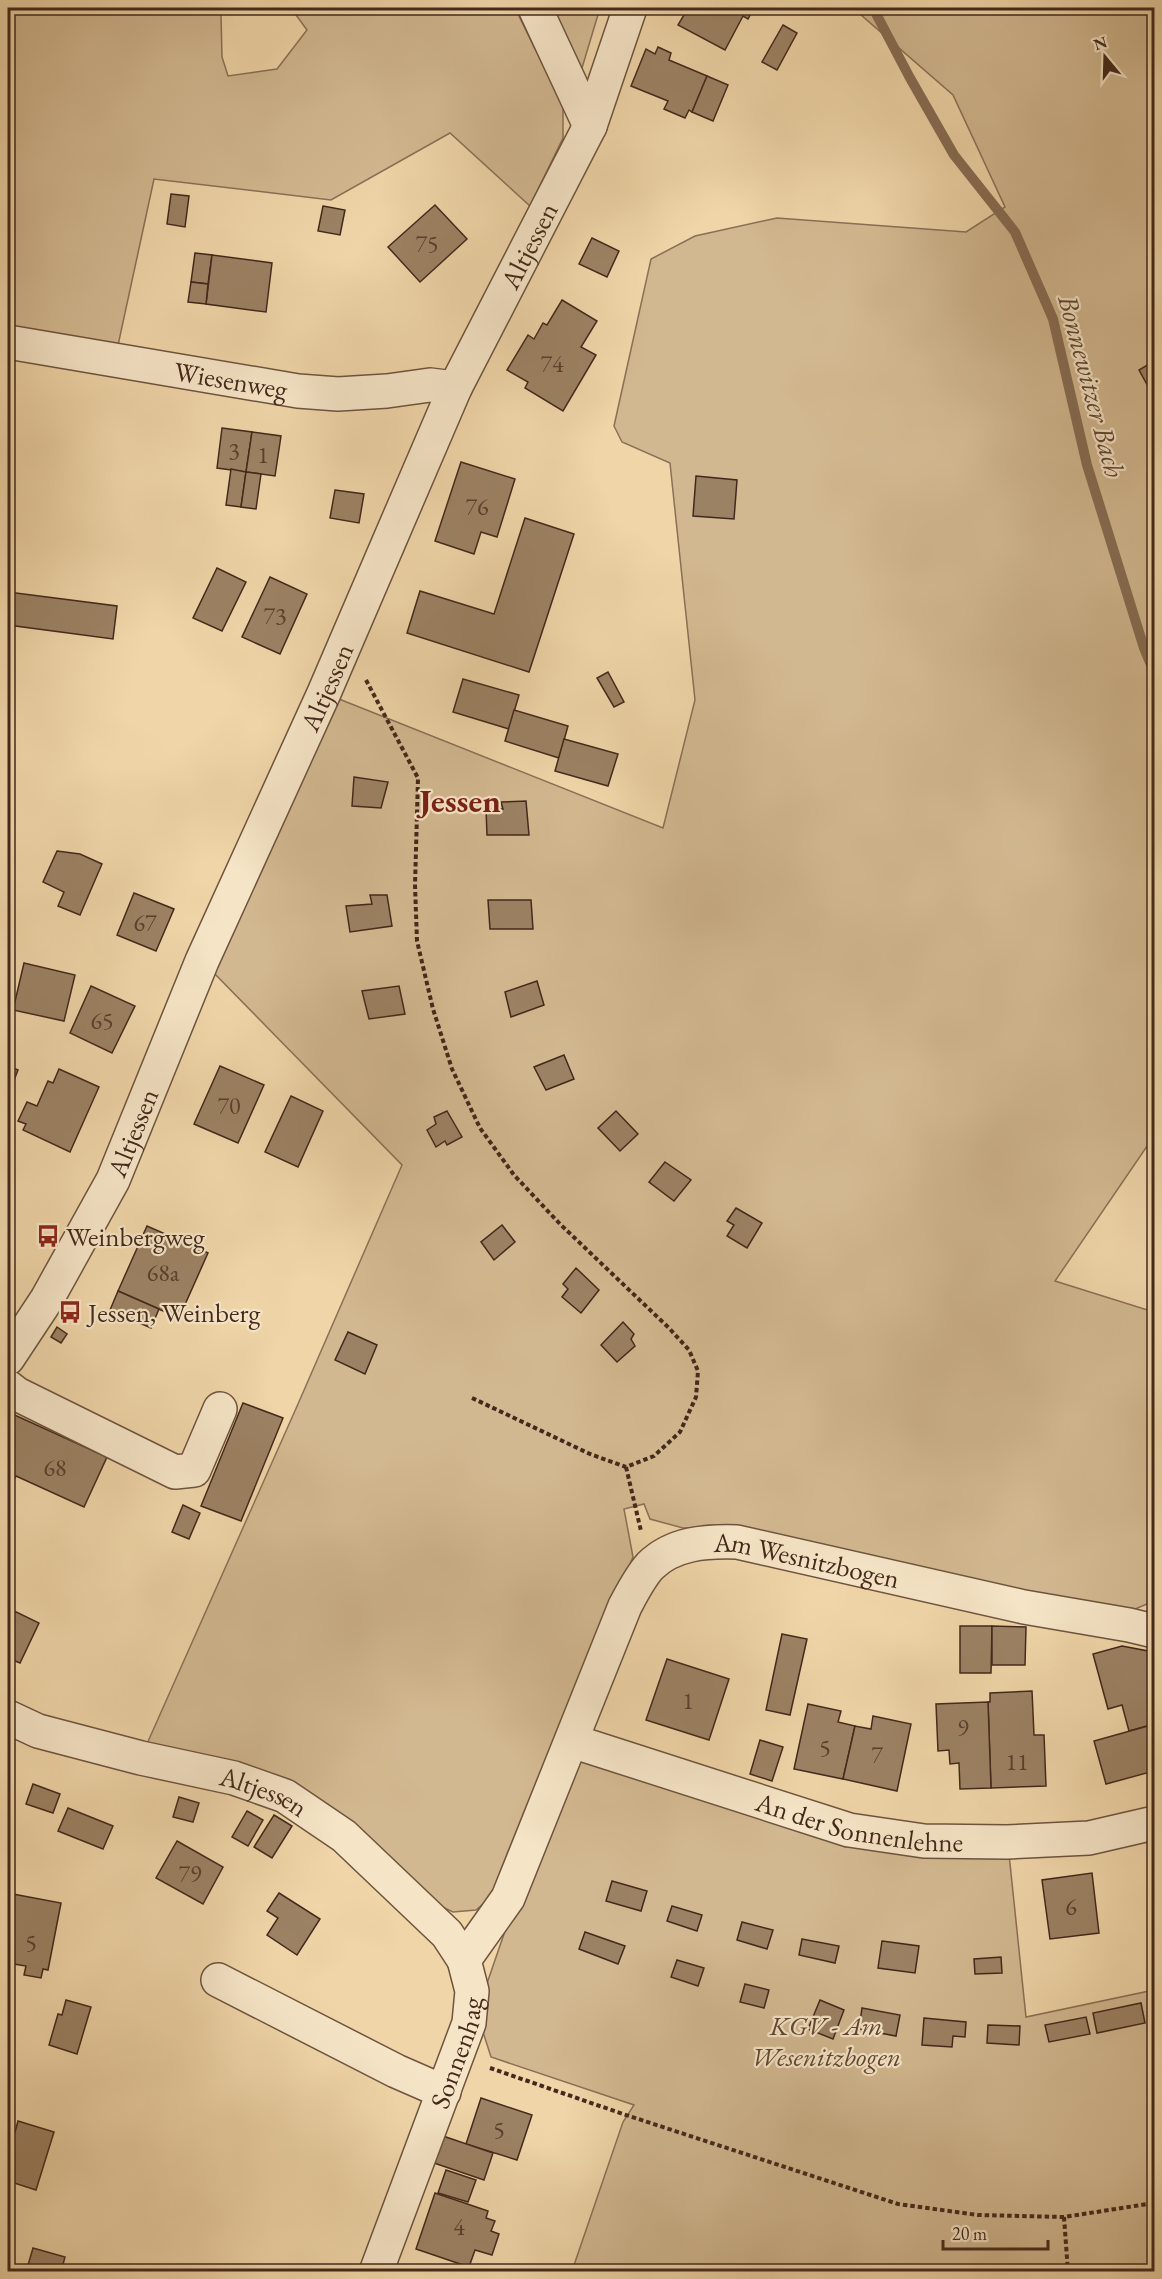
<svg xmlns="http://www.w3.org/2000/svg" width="1162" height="2279" viewBox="0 0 1162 2279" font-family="'EB Garamond',serif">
	<rect width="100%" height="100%" fill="#efd5a8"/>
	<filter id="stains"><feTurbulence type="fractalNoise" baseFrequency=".00333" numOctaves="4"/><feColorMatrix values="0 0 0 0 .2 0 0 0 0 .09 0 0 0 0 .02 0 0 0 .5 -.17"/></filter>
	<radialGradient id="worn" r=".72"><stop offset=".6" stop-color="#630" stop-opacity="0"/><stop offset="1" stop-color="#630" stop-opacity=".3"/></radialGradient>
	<!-- green -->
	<g fill="#d2b890" stroke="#8a7056" stroke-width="1.5">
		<path d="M8,8H215L221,15L222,57L228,76L277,69L307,30L291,8H515L563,106V138L530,206L450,133L331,200L154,179L117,350L8,331V96L10,95L8,92Z"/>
		<path d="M552,8H600L579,78Z"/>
		<path d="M853,8H1154V1136L1055,1281L1154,1312V1601L1126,1613L706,1527L683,1528L650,1519L644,1504L624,1509L633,1557L495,1894L476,1910L453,1912L436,1904L353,1829L146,1746L298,1404L402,1165L213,972L339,699L663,828L695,700L670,463L622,442L614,426L651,259L695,236L777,218L966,232L1005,207L953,95Z"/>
		<path d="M579,1757L1009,1854L1026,2017L1154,1990V2271H572L623,2122L634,2105L491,2057L483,2032V1995L514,1905Z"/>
	</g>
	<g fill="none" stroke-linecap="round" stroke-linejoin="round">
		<!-- stream -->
		<path stroke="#876d53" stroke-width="10" d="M873,8L910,78L954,155L1015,232L1053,319L1087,465L1144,648L1154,672"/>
	</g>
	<!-- building -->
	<g fill="#9c8264" stroke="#43291b" stroke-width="1.5">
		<path d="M688,8H754L748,19L743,16L725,50L678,25Z"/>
		<path d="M783,25L797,33L777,70L762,62Z"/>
		<path d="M658,47L671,53L669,60L707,76L692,112L689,110L685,118L664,109L668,101L631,86L646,49L655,54Z"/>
		<path d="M707,76L728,85L713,121L692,112Z"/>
		<path d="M171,194L189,196L185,227L167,224Z"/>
		<path d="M435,205L467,239L420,282L388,247Z"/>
		<path d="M323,206L345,210L340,235L318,231Z"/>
		<path d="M592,238L619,251L607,277L579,264Z"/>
		<path d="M195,253L212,255L208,284L191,282Z"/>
		<path d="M212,255L272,263L266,312L206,304Z"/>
		<path d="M191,282L208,284L206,304L188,302Z"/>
		<path d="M562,300L597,321L581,347L596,355L563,411L525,388L528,382L507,370L528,335L534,339L543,323L547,325Z"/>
		<path d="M1154,361V397L1139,370Z"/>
		<path d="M222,428L252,432L246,472L217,468Z"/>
		<path d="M252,432L281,436L275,476L246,472Z"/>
		<path d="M461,462L515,479L497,537L481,532L474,554L435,541Z"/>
		<path d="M231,469L246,472L241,507L226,505Z"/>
		<path d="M246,472L261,474L256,509L241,507Z"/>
		<path d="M696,476L737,480L734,519L693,516Z"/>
		<path d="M335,490L364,494L359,523L330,518Z"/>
		<path d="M525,518L574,534L529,672L407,633L420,591L494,614Z"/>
		<path d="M217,568L246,582L222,631L193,618Z"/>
		<path d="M270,577L307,594L280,654L242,637Z"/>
		<path d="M8,592L117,606L113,639L8,625Z"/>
		<path d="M608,672L624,702L614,707L597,678Z"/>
		<path d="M463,679L519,695L509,729L453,712Z"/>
		<path d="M514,710L568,726L559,758L505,741Z"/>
		<path d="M564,739L618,754L608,786L555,771Z"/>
		<path d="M354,777L388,782L381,808L352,806Z"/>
		<path d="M526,801L529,835H487L486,809H503L501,802Z"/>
		<path d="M57,851L80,854L102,864L80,915L58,906L64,892L43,882Z"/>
		<path d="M134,893L174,909L156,951L117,935Z"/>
		<path d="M370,895H387L392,926L350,932L346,906L372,904Z"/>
		<path d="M488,900H531L533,929H490Z"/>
		<path d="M24,963L75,975L64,1021L13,1010Z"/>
		<path d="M537,981L544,1005L511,1017L505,992Z"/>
		<path d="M91,986L135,1006L112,1053L70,1033Z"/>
		<path d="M399,986L405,1014L369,1019L362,991Z"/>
		<path d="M564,1055L574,1079L546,1090L534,1067Z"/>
		<path d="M8,1066L18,1070L8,1096Z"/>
		<path d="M220,1066L264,1085L238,1143L194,1124Z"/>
		<path d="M59,1069L99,1087L70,1152L23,1130L26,1124L18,1121L27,1102L37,1106L48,1081L53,1083Z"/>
		<path d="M291,1096L323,1111L298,1167L265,1152Z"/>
		<path d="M447,1111L462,1137L447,1145L445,1141L436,1147L427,1130L436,1124L434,1117Z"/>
		<path d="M616,1111L638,1134L620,1151L598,1128Z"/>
		<path d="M665,1162L691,1180L674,1201L649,1182Z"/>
		<path d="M736,1208L762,1223L747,1248L727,1236L734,1225L727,1221Z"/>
		<path d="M502,1225L515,1242L494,1260L481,1242Z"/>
		<path d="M147,1226L208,1253L179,1318L118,1291Z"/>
		<path d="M576,1268L599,1290L581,1313L562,1297L568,1289L563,1284Z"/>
		<path d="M118,1291L159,1309L151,1328L110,1310Z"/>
		<path d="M623,1322L634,1334L631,1339L635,1346L617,1362L601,1345Z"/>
		<path d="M57,1327L67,1334L61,1343L51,1337Z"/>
		<path d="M348,1332L377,1345L365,1374L335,1360Z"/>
		<path d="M243,1403L283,1418L241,1521L201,1506Z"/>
		<path d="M8,1412L107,1457L84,1507L16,1476L8,1488Z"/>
		<path d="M183,1505L200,1513L189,1539L172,1532Z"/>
		<path d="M8,1602L13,1604L10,1609L39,1623L20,1663L8,1658Z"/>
		<path d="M960,1626H992L991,1673H960Z"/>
		<path d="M992,1626L1026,1627L1025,1665H992Z"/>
		<path d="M782,1634L807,1639L790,1715L766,1710Z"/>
		<path d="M1122,1646L1148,1651L1154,1675V1724L1129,1731L1122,1705L1108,1709L1093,1654Z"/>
		<path d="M667,1659L729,1679L709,1740L646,1720Z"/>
		<path d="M1032,1691L1034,1735H1044L1046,1786L991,1788L988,1702H990V1693Z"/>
		<path d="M988,1702L991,1788L960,1789L959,1763L950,1764L949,1750L938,1751L936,1704Z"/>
		<path d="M808,1704L841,1711L838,1722L855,1726L843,1779L794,1769Z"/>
		<path d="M873,1716L911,1724L897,1791L843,1779L855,1726L871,1729Z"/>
		<path d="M1154,1724V1751L1148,1726Z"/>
		<path d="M1148,1726L1154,1751V1771L1106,1784L1094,1741Z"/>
		<path d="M760,1740L783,1747L772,1781L750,1774Z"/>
		<path d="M33,1784L60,1794L53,1813L26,1804Z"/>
		<path d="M179,1797L199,1803L193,1822L173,1817Z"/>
		<path d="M68,1808L113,1826L103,1849L58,1831Z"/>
		<path d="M247,1811L263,1820L248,1846L232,1837Z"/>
		<path d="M274,1815L292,1826L272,1858L254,1847Z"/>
		<path d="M177,1841L223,1867L203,1904L156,1878Z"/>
		<path d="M1092,1873L1099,1933L1050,1939L1042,1880Z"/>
		<path d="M612,1881L647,1891L641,1911L606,1901Z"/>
		<path d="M279,1893L320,1919L297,1955L267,1935L278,1918L267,1911Z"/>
		<path d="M13,1894L61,1903L48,1970L43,1969L41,1978L24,1975L26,1966L8,1963V1922Z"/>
		<path d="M672,1906L702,1915L697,1931L667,1921Z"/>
		<path d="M742,1922L773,1930L767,1949L737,1940Z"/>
		<path d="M585,1932L625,1946L618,1964L579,1949Z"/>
		<path d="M802,1939L839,1946L835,1963L799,1955Z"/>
		<path d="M882,1941L919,1946L915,1973L878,1968Z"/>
		<path d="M1001,1957L1002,1973L975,1974L974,1959Z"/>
		<path d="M677,1960L704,1968L698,1986L671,1977Z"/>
		<path d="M745,1984L769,1990L764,2008L740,2002Z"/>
		<path d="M66,2000L91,2007L77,2054L49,2045L58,2014L62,2015Z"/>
		<path d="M820,2000L844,2010L833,2039L808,2029Z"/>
		<path d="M1141,2003L1145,2023L1097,2033L1093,2013Z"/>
		<path d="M862,2008L900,2015L896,2036L859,2029Z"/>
		<path d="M1086,2017L1090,2034L1049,2042L1045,2025Z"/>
		<path d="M924,2018L966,2022L965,2037L953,2036L952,2047L922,2045Z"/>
		<path d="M988,2025L1020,2026L1019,2045L987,2043Z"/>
		<path d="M481,2098L532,2115L517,2160L466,2144Z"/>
		<path d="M18,2121L54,2132L36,2190L8,2181V2130L15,2132Z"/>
		<path d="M443,2136L493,2153L484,2180L434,2163Z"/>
		<path d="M446,2170L476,2180L468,2202L438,2193Z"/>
		<path d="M435,2193L488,2211L486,2218L495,2221L491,2231L499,2234L492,2255L475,2250L469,2267L416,2249Z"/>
		<path d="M33,2248L65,2257L61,2272H26Z"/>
	</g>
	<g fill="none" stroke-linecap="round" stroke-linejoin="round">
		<!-- minor casing -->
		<g stroke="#6e543e" stroke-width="36">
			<g id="minor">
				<path d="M535,8L590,126"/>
				<path id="s1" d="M8,342L298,391L338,394L387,391L430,385L455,388"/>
				<path id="s2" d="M8,1358L47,1299L113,1180L202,961L324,693L455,388L590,126L630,8"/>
				<path d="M8,1387L17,1394L175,1472L194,1470L220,1409"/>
				<path id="s3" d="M8,1717L38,1731L141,1758L234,1778L285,1796L344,1836L447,1934L464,1960"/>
				<path id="s4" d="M572,1741L849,1830L924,1841L1007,1842L1089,1838L1154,1823"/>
				<path d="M218,1980L396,2071L444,2092"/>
				<path id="s5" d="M376,2272L469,2023L472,1991L464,1960L508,1898L625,1606C632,1593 640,1577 650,1566C673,1543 706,1541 737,1542L1024,1607L1129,1625L1154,1631"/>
			</g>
		</g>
		<!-- path -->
		<g stroke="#43291b" stroke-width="4" stroke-dasharray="4.5 3" stroke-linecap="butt">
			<path d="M366,680L418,778L415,885L417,941L433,1009L452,1069L480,1128L514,1175L560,1224L669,1328L689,1350L698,1371L696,1397L680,1432L654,1456L626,1467L590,1454L470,1397"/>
			<path d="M626,1467L641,1531"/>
			<path d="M490,2068L623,2114L898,2204L978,2215L1064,2217L1154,2203"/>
			<path d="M1064,2217L1068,2272"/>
		</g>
		<!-- minor -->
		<use href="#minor" stroke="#f5e4c6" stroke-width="33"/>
	</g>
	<!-- icons -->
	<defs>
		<g id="bus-bare" transform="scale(1.8)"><path d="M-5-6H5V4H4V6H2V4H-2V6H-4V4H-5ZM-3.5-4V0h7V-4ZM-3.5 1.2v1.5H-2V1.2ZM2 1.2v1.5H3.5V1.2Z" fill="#8f2418" stroke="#f5e4c6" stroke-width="2.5" paint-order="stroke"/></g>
	</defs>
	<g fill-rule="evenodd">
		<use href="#bus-bare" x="48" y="1236"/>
		<use href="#bus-bare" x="70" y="1312"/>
	</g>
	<g text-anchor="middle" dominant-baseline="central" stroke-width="4.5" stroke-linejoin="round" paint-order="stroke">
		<!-- number labels -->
		<g font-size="24" fill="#593f2d">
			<text x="427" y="243">75</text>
			<text x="552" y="363">74</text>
			<text x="234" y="450">3</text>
			<text x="263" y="454">1</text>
			<text x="477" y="506">76</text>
			<text x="275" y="615">73</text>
			<text x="145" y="922">67</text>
			<text x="102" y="1020">65</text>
			<text x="229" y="1105">70</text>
			<text x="163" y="1272">68a</text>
			<text x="55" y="1467">68</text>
			<text x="688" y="1700">1</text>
			<text x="963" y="1727">9</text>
			<text x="825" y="1747">5</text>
			<text x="877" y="1754">7</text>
			<text x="1017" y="1761">11</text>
			<text x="190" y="1873">79</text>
			<text x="1071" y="1906">6</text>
			<text x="31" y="1942">5</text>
			<text x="499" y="2129">5</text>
			<text x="459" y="2226">4</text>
		</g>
		<!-- street labels -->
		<g font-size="27" fill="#43291b" stroke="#f5e4c6">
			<text stroke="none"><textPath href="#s2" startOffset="1230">Altjessen</textPath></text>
			<text stroke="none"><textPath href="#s1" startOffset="226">Wiesenweg</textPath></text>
			<text stroke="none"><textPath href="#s2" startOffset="744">Altjessen</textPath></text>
			<text stroke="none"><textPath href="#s2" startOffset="258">Altjessen</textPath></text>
			<text stroke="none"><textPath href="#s5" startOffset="932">Am Wesnitzbogen</textPath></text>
			<text stroke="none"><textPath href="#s3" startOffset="267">Altjessen</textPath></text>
			<text stroke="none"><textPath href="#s4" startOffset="300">An der Sonnenlehne</textPath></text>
			<text stroke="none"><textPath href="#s5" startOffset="234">Sonnenhag</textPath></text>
		</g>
		<!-- poi labels -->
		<g font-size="27" fill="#43291b" stroke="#f5e4c6" text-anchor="start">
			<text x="66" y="1236">Weinbergweg</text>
			<text x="88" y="1312">Jessen, Weinberg</text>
		</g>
		<!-- park labels -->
		<g font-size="27" font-style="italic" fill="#604632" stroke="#f5e4c6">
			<text x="826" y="2025">KGV - Am<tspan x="826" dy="31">Wesenitzbogen</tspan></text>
		</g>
		<!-- water labels -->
		<g font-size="28" font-style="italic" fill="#604632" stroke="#f5e4c6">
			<text transform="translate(1092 386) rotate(75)">Bonnewitzer Bach</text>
		</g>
		<!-- district labels -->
		<g font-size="33" font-weight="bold" fill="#7a1f14" stroke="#f5e4c6">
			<text x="460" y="800">Jessen</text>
		</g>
	</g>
	<!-- margin -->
	<rect width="1162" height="2279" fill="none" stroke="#efd5a8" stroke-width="30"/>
	<rect x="9" y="9" width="1144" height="2261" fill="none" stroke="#43291b" stroke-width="3"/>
	<rect x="15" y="15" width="1132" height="2249" fill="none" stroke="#43291b" stroke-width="1.5"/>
	<!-- north arrow -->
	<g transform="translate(1105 57) rotate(341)" stroke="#f5e4c6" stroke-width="4.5" paint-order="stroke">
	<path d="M0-4.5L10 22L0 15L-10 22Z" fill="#43291b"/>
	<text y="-9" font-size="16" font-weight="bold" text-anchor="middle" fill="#43291b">N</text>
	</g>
	<!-- scale -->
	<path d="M943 2240v9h105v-9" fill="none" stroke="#43291b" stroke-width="3"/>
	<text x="952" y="2240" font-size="18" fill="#43291b" stroke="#f5e4c6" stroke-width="4.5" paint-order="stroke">20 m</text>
	<rect width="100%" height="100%" filter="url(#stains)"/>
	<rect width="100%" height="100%" fill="url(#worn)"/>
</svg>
